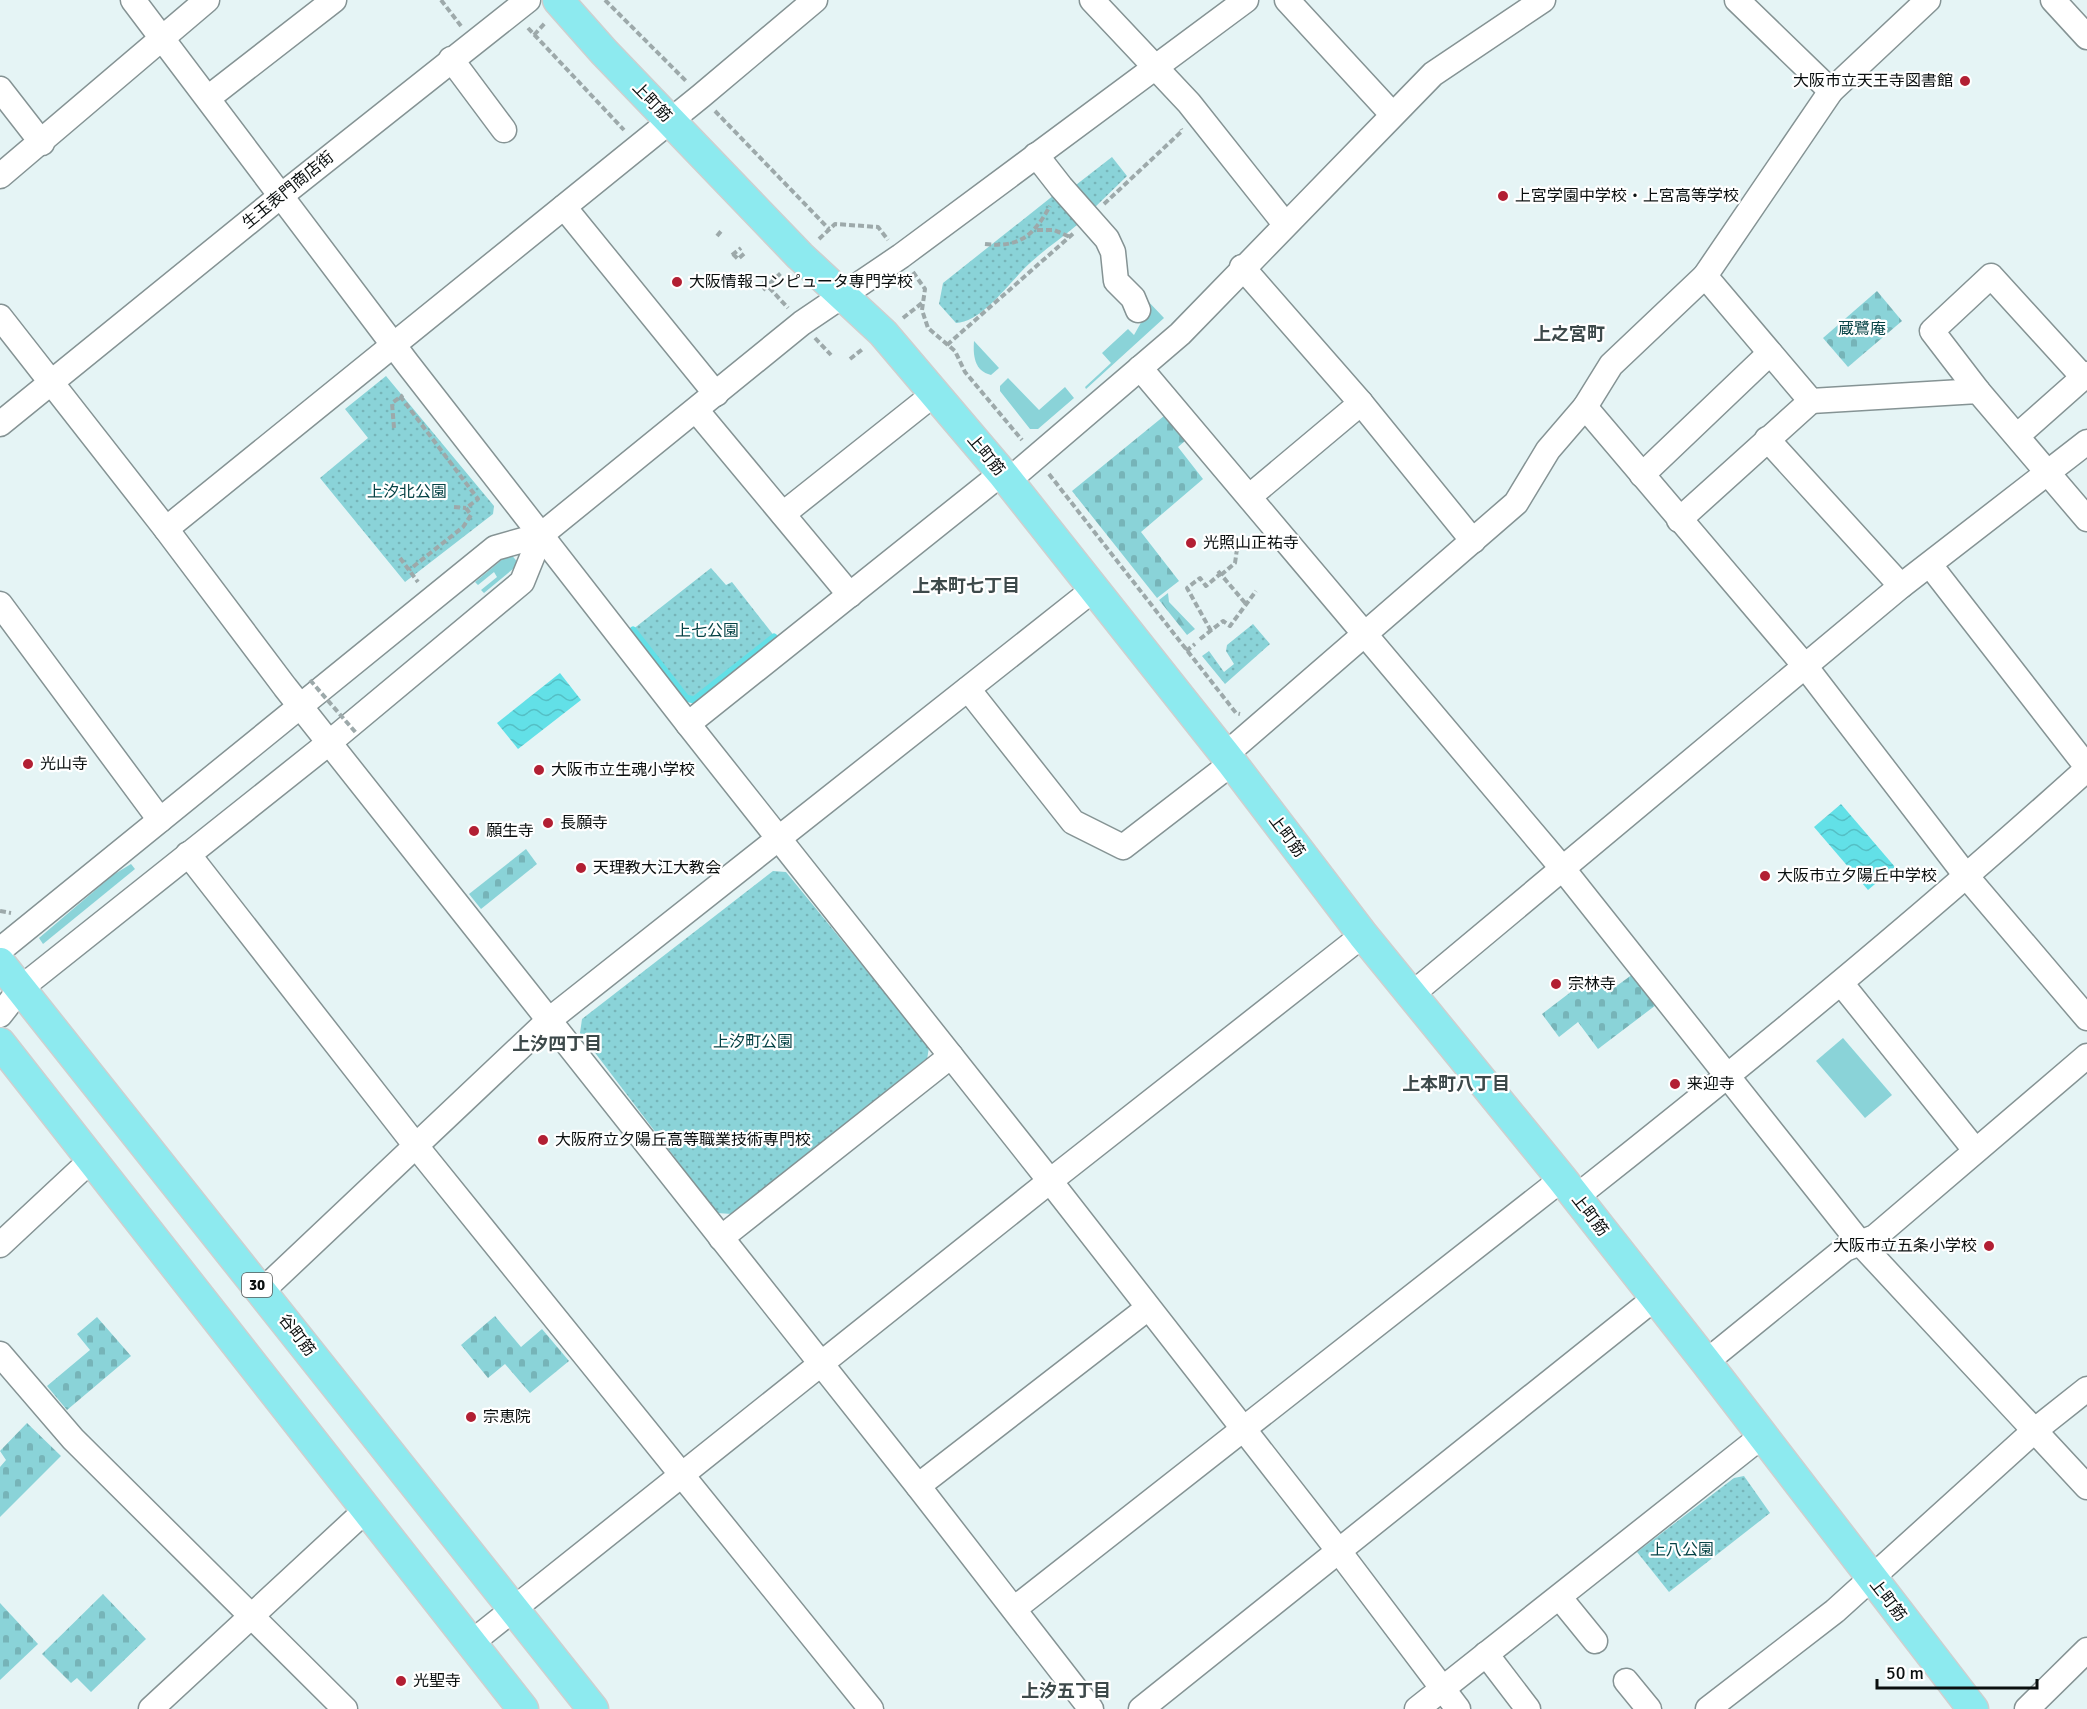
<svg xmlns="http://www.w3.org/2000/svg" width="2087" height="1709" viewBox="0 0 2087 1709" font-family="Signika,'Noto Sans JP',sans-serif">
	<defs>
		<pattern id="forest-firs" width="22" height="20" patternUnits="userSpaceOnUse" patternTransform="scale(1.5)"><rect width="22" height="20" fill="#8ad3d8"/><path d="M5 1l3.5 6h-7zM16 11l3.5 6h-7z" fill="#76b4b8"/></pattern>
		<pattern id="cemetery-stones" width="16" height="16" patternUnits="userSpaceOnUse" patternTransform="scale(1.5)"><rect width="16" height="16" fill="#8ad3d8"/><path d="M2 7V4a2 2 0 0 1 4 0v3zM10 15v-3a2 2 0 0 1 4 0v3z" fill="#76b4b8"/></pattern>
		<pattern id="park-dots" width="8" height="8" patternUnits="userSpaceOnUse" patternTransform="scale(1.5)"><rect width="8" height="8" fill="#8ad3d8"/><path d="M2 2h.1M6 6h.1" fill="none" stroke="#76b4b8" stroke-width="1.8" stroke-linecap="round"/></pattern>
		<pattern id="water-waves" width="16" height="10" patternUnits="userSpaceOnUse" patternTransform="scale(1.5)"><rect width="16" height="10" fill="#62e0e7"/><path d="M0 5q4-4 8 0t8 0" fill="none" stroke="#54bfc5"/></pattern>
	</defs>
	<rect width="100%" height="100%" fill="#e5f4f5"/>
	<!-- grass -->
	<g fill="#8ad3d8">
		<path d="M1127,279L1164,318L1086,389L1085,387L1111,363L1102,353L1128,329L1134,335L1143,319Z"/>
		<path d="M974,341L999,368L991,375C974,371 973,355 974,341Z"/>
		<path d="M1008,378L1039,410L1065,387L1074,398L1038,429H1030L1000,391V386Z"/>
		<path d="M510,553L519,564L484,593L481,590L497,577L494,572L478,585L475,582Z"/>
		<path d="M131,864L135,869L43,944L39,938L113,875Z"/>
		<path d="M1843,1038L1892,1095L1865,1118L1816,1061Z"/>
	</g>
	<!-- forest -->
	<path fill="url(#forest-firs)" d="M1168,593L1169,602L1195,629L1187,635L1159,600Z"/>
	<!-- cemetery -->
	<g fill="url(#cemetery-stones)">
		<path d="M1877,291L1902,321L1848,367L1823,338Z"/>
		<path d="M1164,416L1185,441L1178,447L1203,479L1141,532L1179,581L1157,598L1072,491Z"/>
		<path d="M526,849L537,864L481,909L469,894Z"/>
		<path d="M1633,974L1656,1005L1598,1049L1578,1022L1559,1037L1542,1014L1593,975L1607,993Z"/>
		<path d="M495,1316L521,1347L542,1329L569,1361L530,1393L505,1364L488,1378L461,1345Z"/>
		<path d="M97,1317L131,1356L67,1410L47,1386L90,1350L77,1334Z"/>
		<path d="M27,1423L61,1456L0,1517V1467L6,1460L0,1451Z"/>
		<path d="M103,1594L146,1639L91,1692L77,1678L71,1683L42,1654Z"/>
		<path d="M0,1603L38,1644L0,1680Z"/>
	</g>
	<!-- park -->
	<g fill="url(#park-dots)">
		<path d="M1112,157L1127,176L1090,212L1072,188Z"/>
		<path d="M1054,195L1077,225C1062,238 1045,249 1030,263C1011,280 983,322 956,323L939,304L943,283Z"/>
		<path d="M386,376L494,506L493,514L405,582L320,478L368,438L345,409Z"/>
		<path d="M711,568L726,585L732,582L775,637L694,701L685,698L632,630Z"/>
		<path d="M1253,624L1270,644L1225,684L1202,656L1209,651L1224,672L1234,664L1226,651L1227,645Z"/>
		<path d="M773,871L786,872L929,1047L927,1060L732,1214L717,1213L580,1033L582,1019Z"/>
		<path d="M1744,1476L1770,1513L1669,1592L1637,1552L1734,1478Z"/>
	</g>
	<!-- water -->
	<g fill="url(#water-waves)">
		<path d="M560,673L581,700L518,749L497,723Z"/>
		<path d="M1841,804L1895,867L1868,890L1814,827Z"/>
	</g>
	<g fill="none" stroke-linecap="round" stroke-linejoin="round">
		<!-- stream -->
		<path stroke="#62e0e7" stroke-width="7" d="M633,630L686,698L694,700L774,637"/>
		<!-- minor casing -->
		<g stroke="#859394" stroke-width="27">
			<g id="minor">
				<path d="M133,0L407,363L688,724L1050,1181L1338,1550L1458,1709"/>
				<path d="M1092,0L1189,103L1285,224"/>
				<path d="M1287,0L1392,114"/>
				<path d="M1737,0L1831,91"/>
				<path d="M2053,0L2087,37"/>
				<path d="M451,59L504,130"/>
				<path d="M0,89L42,143"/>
				<path d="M208,98L334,0"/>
				<path d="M1036,155L1061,187L1107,239L1113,252L1116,281L1133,298L1138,310"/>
				<path d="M0,176L207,0"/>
				<path d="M564,207L716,394"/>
				<path d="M1242,267L1361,403L1473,541"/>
				<path d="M1705,276L1811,401L1978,391L2087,519"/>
				<path d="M0,317L166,529L285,687L918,1486L1091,1709"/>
				<path d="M1140,368L1563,869L1860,1243L2087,1487"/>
				<path d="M1978,391L1932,331L1991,276L2083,377"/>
				<path d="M1585,407L1805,666L1967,877L2087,1018"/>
				<path d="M696,410L850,595"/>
				<path d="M0,424L282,195L528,0"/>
				<path d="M2017,436L2087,374"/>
				<path d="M1767,439L1901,586"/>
				<path d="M1642,475L1770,353"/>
				<path d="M1008,481L1180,334L1433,74L1543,0"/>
				<path d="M1250,496L1361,403"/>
				<path d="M783,514L934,394"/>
				<path d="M1679,520L1811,401"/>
				<path d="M166,529L701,96L815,0"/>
				<path d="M1930,565L2087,767"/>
				<path d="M0,604L160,820"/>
				<path d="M968,689L1073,822L1123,847L1232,763"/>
				<path d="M688,724L1002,473"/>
				<path d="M1225,755L1516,503L1548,450L1585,407L1611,365L1705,276L1831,91L1928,0"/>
				<path d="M188,854L416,1146L871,1709"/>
				<path d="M0,950L495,548L541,535L802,323L901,256L1246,0"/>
				<path d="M1841,983L1975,1150"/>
				<path d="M1411,995L1901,586L2087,442"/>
				<path d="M0,1015L21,988L330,742L522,582L541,535"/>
				<path d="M1576,1197C1751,1059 1922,918 2087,769"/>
				<path d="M721,1238L951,1056"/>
				<path d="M0,1245L90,1161"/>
				<path d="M262,1291L549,1020L1094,589"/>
				<path d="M0,1354L73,1439L345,1709"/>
				<path d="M1706,1362L1845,1249L1875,1237L2087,1056"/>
				<path d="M918,1486L1148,1308"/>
				<path d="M1560,1598L1595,1641"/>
				<path d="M1014,1609L1562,1179"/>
				<path d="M471,1643L1050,1181L1363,935"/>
				<path d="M1486,1654L1528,1709"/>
				<path d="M1626,1681L1649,1709"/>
				<path d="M151,1709L366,1510"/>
				<path d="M1141,1709L1655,1298"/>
				<path d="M1417,1709L1762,1436"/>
				<path d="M1708,1709L1835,1611L2034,1431L2087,1389"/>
				<path d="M2027,1709L2087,1650"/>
			</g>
		</g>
		<!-- major casing -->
		<g stroke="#cecfcf" stroke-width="33">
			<g id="major">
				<path d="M558,0L604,52L800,256L883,333L1002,473L1232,763L1363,935L1562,1179L1706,1362L1973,1709"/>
				<path d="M0,963L593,1709"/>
				<path d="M0,1043L523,1709"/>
			</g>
		</g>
		<!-- path -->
		<g stroke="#9da9aa" stroke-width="4" stroke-dasharray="6 3" stroke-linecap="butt">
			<path d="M441,0L461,26"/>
			<path d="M605,0L687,82"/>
			<path d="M528,28L624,130"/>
			<path d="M534,35L546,22"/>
			<path d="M715,111L829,229"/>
			<path d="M1104,204L1182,131L1181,129"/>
			<path d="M1037,230H1054L1070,237"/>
			<path d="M717,236L722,230"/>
			<path d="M819,239L835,224L878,227L888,240"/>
			<path d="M985,244C1020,248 1034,235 1050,206"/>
			<path d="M733,254L738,259L745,253"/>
			<path d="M732,255L741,248"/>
			<path d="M913,272L925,289L922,310L928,328L955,351L965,372L1022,440"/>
			<path d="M763,281L788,308"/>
			<path d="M763,290L782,272"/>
			<path d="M903,318L922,303"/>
			<path d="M815,338L831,355"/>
			<path d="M947,345L1075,232"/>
			<path d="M850,359L864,348"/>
			<path d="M400,396L478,499L466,508L471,515L463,527L409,570"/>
			<path d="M394,428L392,403L403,395"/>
			<path d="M1049,474L1236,713L1240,714"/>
			<path d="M454,507L466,508"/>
			<path d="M400,558L418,582"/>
			<path d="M1218,571L1246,604"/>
			<path d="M1221,575L1235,563L1237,549"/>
			<path d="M1211,631L1187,588L1200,578L1206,586L1220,574"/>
			<path d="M1200,639L1223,621L1230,626L1256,591"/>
			<path d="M1186,651L1195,644"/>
			<path d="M0,911L11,913"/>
		</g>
		<!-- minor -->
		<use href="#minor" stroke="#fff" stroke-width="24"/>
		<!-- major -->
		<use href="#major" stroke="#8deaef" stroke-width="30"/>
		<!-- path-bridge -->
		<path stroke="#9da9aa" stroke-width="4" stroke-dasharray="6 3" stroke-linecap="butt" d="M310,680L357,734"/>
	</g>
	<!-- markers -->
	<g fill="#b21f33" stroke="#fff" stroke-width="2">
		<circle cx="1965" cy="81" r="6"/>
		<circle cx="1503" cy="196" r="6"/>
		<circle cx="677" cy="282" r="6"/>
		<circle cx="1191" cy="543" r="6"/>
		<circle cx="28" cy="764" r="6"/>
		<circle cx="539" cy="770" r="6"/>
		<circle cx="548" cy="823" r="6"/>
		<circle cx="474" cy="831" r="6"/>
		<circle cx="581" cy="868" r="6"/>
		<circle cx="1765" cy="876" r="6"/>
		<circle cx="1556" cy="984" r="6"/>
		<circle cx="1675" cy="1084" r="6"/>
		<circle cx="543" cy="1140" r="6"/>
		<circle cx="1989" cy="1246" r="6"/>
		<circle cx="471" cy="1417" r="6"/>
		<circle cx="401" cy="1681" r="6"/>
	</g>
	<g text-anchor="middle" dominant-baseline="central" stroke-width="4.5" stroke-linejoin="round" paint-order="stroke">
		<!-- shield labels -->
		<rect fill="#fff" stroke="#545757" stroke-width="1.5" x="242" y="1273" width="30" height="24" rx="4.5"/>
		<g font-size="15" font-weight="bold" fill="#0a0f0f">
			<text x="257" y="1285">30</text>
		</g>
		<!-- poi labels -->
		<g font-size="16" fill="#0a0f0f" stroke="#fff" text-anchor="start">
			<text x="1953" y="81" text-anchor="end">大阪市立天王寺図書館</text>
			<text x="1515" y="196">上宮学園中学校・上宮高等学校</text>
			<text x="689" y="282">大阪情報コンピュータ専門学校</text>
			<text x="1203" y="543">光照山正祐寺</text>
			<text x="40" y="764">光山寺</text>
			<text x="551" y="770">大阪市立生魂小学校</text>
			<text x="560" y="823">長願寺</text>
			<text x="486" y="831">願生寺</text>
			<text x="593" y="868">天理教大江大教会</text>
			<text x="1777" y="876">大阪市立夕陽丘中学校</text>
			<text x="1568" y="984">宗林寺</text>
			<text x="1687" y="1084">来迎寺</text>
			<text x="555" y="1140">大阪府立夕陽丘高等職業技術専門校</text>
			<text x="1977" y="1246" text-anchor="end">大阪市立五条小学校</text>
			<text x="483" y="1417">宗恵院</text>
			<text x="413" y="1681">光聖寺</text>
		</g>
		<!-- street labels -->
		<g font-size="16" fill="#0a0f0f" stroke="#fff">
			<text transform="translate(652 102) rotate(46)">上町筋</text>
			<text transform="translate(288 190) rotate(-39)">生玉表門商店街</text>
			<text transform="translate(986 455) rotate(50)">上町筋</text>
			<text transform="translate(1287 836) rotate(53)">上町筋</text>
			<text transform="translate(1590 1215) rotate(52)">上町筋</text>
			<text transform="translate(297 1335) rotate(52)">谷町筋</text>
			<text transform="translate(1888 1600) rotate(52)">上町筋</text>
		</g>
		<!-- park labels -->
		<g font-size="16" fill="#064346" stroke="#fff">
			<text x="1862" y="329">蔵鷺庵</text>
			<text x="407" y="492">上汐北公園</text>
			<text x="707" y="631">上七公園</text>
			<text x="753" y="1042">上汐町公園</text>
			<text x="1682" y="1550">上八公園</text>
		</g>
		<!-- neighbourhood labels -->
		<g font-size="18" font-weight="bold" fill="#3d494a" stroke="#fff">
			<text x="1569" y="334">上之宮町</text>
			<text x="966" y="586">上本町七丁目</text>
			<text x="557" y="1044">上汐四丁目</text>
			<text x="1456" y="1084">上本町八丁目</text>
			<text x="1066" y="1691">上汐五丁目</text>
		</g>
	</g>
	<!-- scale -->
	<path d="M1877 1679v9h160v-9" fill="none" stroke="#0a0f0f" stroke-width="3"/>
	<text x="1886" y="1679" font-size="18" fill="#0a0f0f" stroke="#ffffff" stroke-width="4.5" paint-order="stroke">50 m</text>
</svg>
